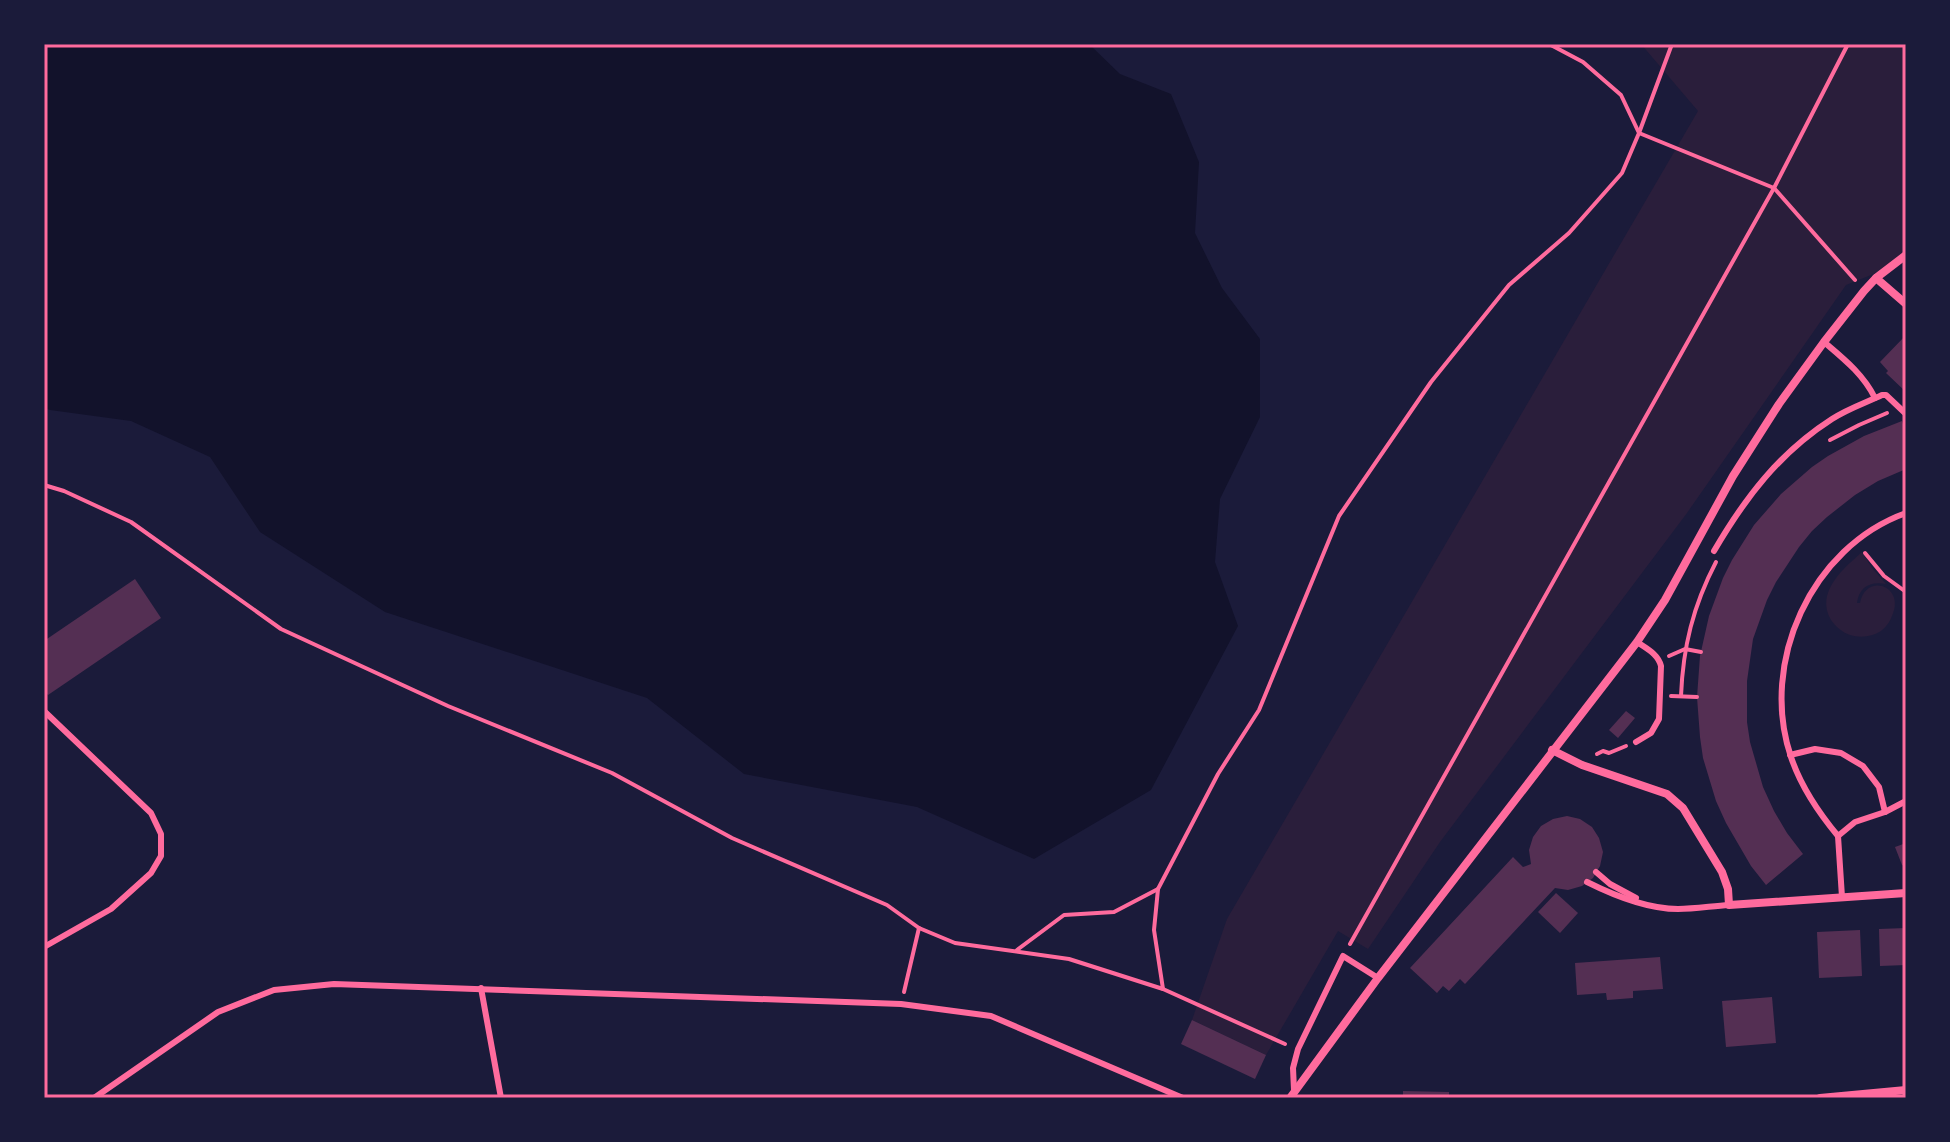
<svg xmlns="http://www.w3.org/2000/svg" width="1950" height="1142" viewBox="0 0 1950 1142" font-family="'Golos Text',sans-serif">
	<rect width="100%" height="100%" fill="#1b1b3a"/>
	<!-- green -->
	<g fill="#2a1e3b">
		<path d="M1641,44H1906V261L1846,285L1687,513L1440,842L1368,949L1338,931L1266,1055L1192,1020L1227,919L1698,111Z"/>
		<path d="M1862,552L1872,568L1886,584C1870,581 1859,587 1857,603H1860C1866,572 1906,586 1892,616C1890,622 1886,627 1881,631C1872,637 1860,638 1850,635C1842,632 1836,627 1831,620C1815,592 1843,569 1862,552Z"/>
	</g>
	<!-- water -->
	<path fill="#12122b" d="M44,44H1089L1120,74L1171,94L1199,162L1195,233L1222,288L1260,339V417L1220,499L1215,562L1238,626L1151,790L1034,859L917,807L744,774L647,698L385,612L260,532L210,457L131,421L50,410L44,408Z"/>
	<!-- building -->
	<g fill="#542f53">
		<path d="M1906,335V392L1886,373L1888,371L1880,362Z"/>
		<path d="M1902,421L1906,433V469L1878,481L1855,495L1827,517L1812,531L1799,547L1776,582L1767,600L1753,639L1747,681V722L1750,742L1763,787L1774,811L1787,833L1803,854L1766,885L1751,866L1726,823L1716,801L1703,758L1700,737L1697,697L1700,656L1709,616L1723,578L1732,560L1754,525L1781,494L1812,467L1828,456L1864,436Z"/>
		<path d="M135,579L161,618L48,695L44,690V641Z"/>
		<path d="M1626,711L1635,718L1618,738L1609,730Z"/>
		<path d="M1567,816L1580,819L1592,827L1599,838L1603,852L1600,866L1593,878L1582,886L1568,890L1555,888L1465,984L1460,979L1449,991L1443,986L1437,993L1410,968L1513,857L1523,867L1531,864L1529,850L1533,837L1541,826L1553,819Z"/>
		<path d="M1906,843V867L1902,865L1895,847Z"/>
		<path d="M1556,893L1578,913L1560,933L1538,912Z"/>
		<path d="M1906,928V965L1880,966L1879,929Z"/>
		<path d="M1860,930L1862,976L1819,978L1817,932Z"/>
		<path d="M1660,957L1663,989L1633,991V998L1607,1000L1606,993L1577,995L1575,963Z"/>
		<path d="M1772,997L1776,1043L1726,1047L1722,1001Z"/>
		<path d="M1192,1020L1266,1055L1255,1079L1181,1044Z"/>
		<path d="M1403,1091L1449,1092V1098H1403Z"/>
	</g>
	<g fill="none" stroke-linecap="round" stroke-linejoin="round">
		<!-- path -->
		<g stroke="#ff6b9d" stroke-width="4">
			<path d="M1672,44L1639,133L1774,188L1855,280"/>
			<path d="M1830,440L1859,425L1887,413"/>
			<path d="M44,485L64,491L131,522L281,629L448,706L612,773L732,838L887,905L919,928L955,943L1069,959L1163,989L1285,1044"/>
			<path d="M1865,553L1884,576L1906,592"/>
			<path d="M1669,656L1685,649L1701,652"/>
			<path d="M1671,696L1697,697"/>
			<path d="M1681,696C1683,647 1693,606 1716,562"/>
			<path d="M1597,754L1603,751L1609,753L1626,746"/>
			<path d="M1350,944L1774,188L1848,44"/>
			<path d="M1017,950L1064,915L1114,912L1158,889"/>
			<path d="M1163,989L1154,930L1158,889L1218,774L1259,710L1339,516L1431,382L1509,285L1569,233L1622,173L1639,133L1621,95L1583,62L1549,44"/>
			<path d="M904,992L919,928"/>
		</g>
		<!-- service -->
		<g stroke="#ff6b9d" stroke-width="6">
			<path d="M1824,342C1844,359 1863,374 1875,398"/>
			<path d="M1906,513C1811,547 1759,663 1791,757C1801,787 1818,812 1838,836L1855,822L1885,812L1906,801"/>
			<path d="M1714,551C1745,498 1779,453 1832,419C1847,409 1865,403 1882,395H1886L1905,413"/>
			<path d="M44,711L151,813L161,834V856L151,873L111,909L44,947"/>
			<path d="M1636,742L1651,733L1659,719L1661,666C1658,654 1647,649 1637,642"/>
			<path d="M1790,755L1815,749L1841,753L1863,766L1879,787L1885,812"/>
			<path d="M1838,836L1842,897"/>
			<path d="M1596,872L1610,884L1636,898"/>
			<path d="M1587,882C1613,895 1649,909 1678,909C1695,909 1712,906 1729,905"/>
			<path d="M481,988L501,1098"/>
			<path d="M1294,1090L1293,1068L1298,1049L1343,956L1378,978"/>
			<path d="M94,1098L218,1012L274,990L334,984L901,1004L991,1016L1183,1098"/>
		</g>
		<!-- minor -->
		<g stroke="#ff6b9d" stroke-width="8">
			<path d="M1876,278L1906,304"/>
			<path d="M1552,750L1582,765L1667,794L1683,808L1722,872L1728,889L1729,905L1906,893"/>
			<path d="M1290,1098L1378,978L1637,642L1665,600L1733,476L1779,404L1824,342L1864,291L1876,278L1906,255"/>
			<path d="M1820,1098L1906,1090"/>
		</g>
	</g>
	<!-- border -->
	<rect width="1950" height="1142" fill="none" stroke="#1b1b3a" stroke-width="92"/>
	<rect x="46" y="46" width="1858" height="1050" fill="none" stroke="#ff6b9d" stroke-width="3"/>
</svg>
